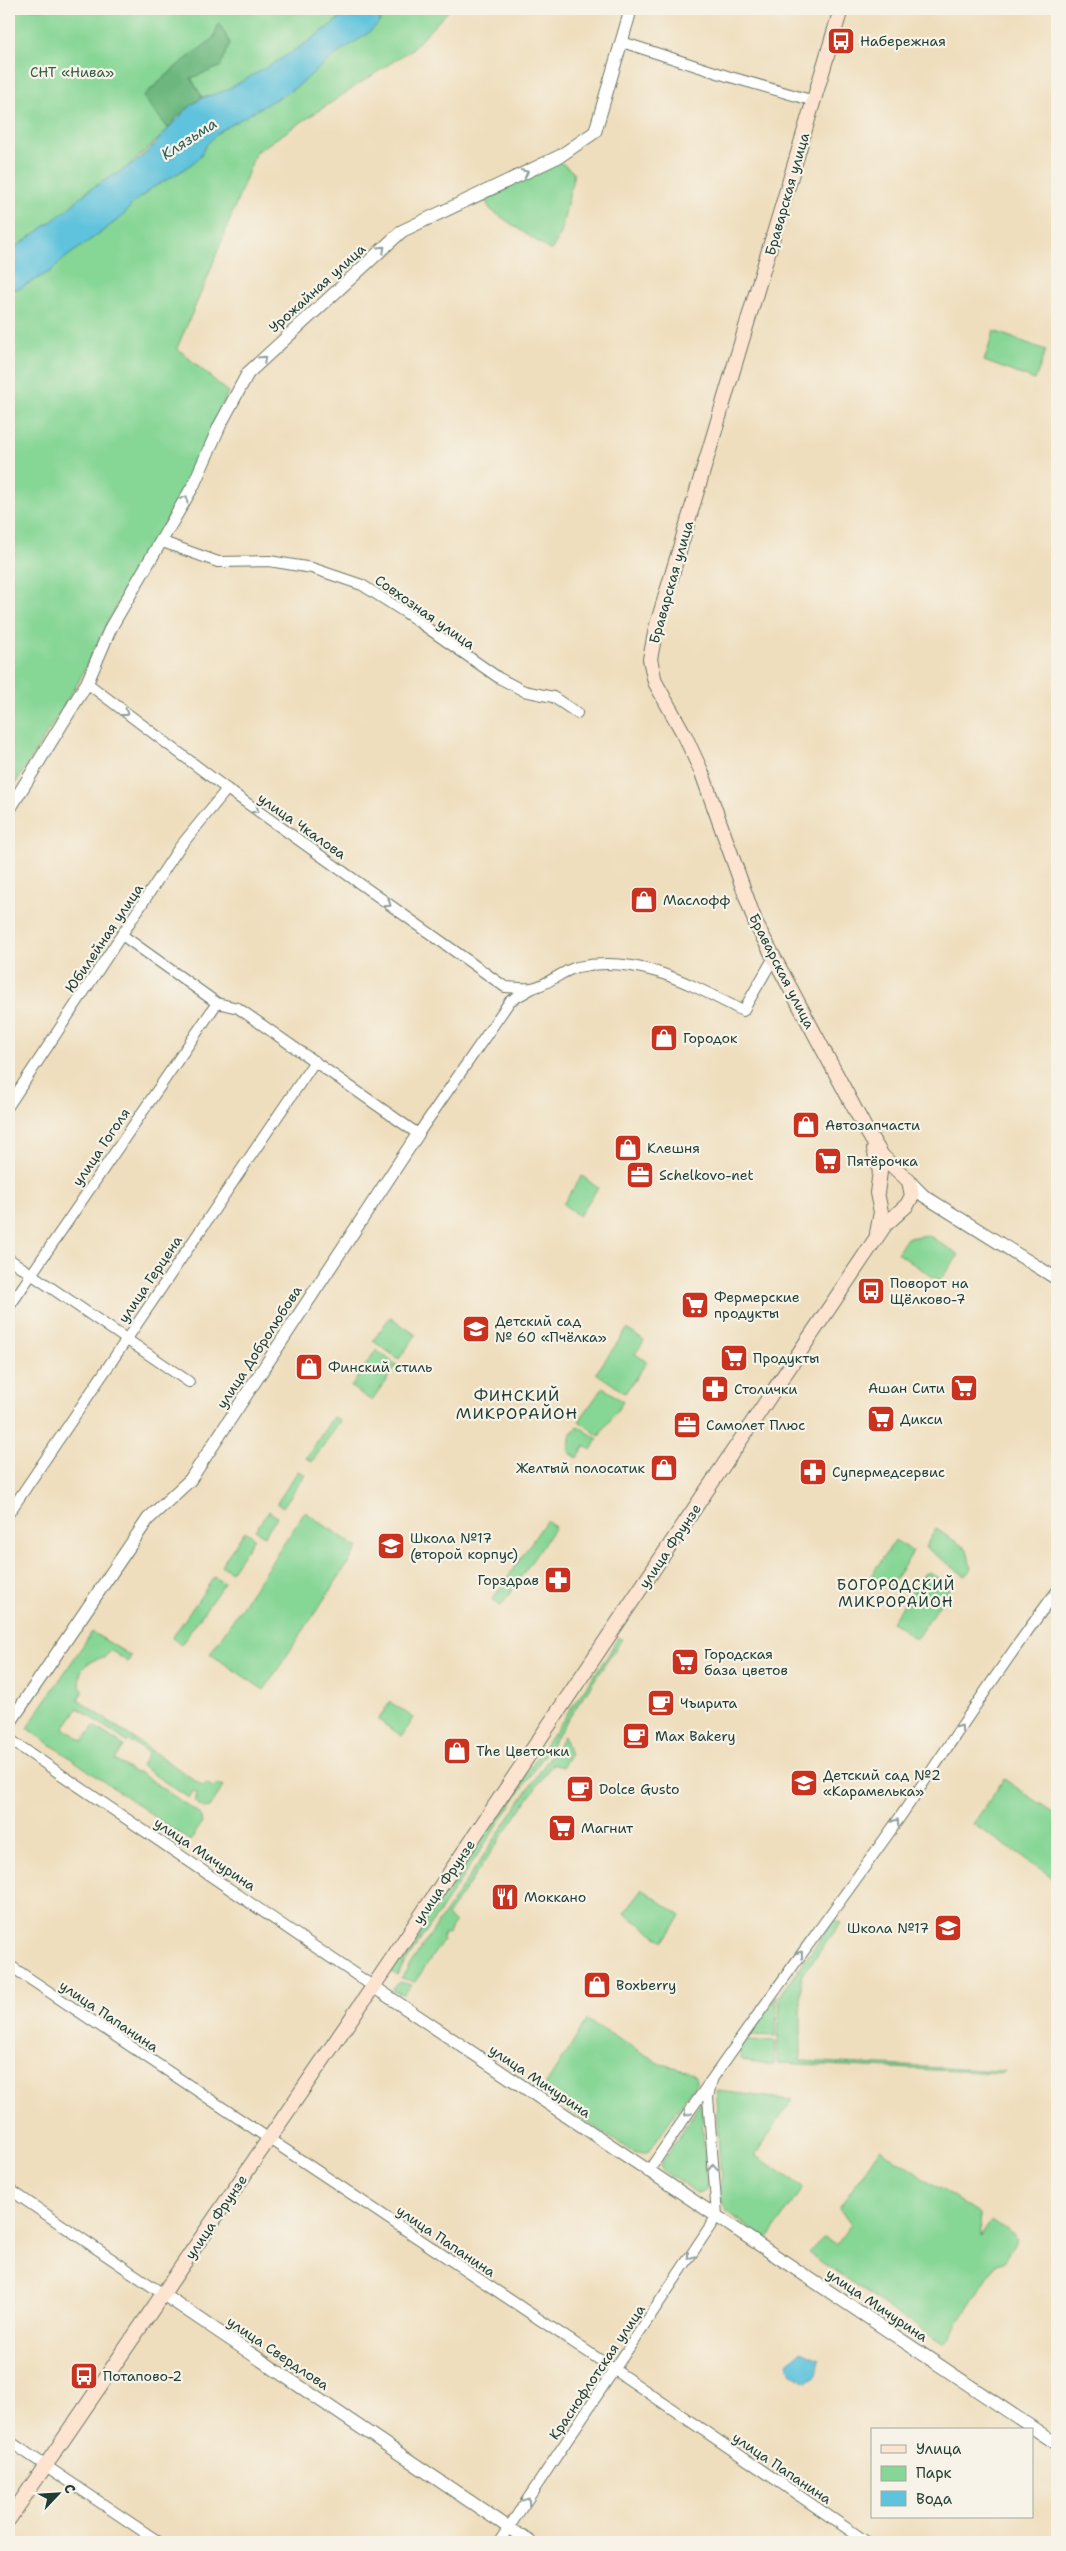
<svg xmlns="http://www.w3.org/2000/svg" width="1066" height="2551" viewBox="0 0 1066 2551" font-family="'Shantell Sans',sans-serif">
	<rect width="100%" height="100%" fill="#f7f3e8"/>
	<filter id="ink" filterUnits="userSpaceOnUse"><feTurbulence type="fractalNoise" baseFrequency=".02" numOctaves="2"/><feDisplacementMap in="SourceGraphic" scale="10" xChannelSelector="R" yChannelSelector="G"/><feConvolveMatrix kernelMatrix="1 2 1 2 8 2 1 2 1" color-interpolation-filters="sRGB"/></filter>
	<filter id="wash" filterUnits="userSpaceOnUse"><feTurbulence type="fractalNoise" baseFrequency=".0096" numOctaves="4" result="noise"/><feDisplacementMap in="SourceGraphic" scale="20" xChannelSelector="R" yChannelSelector="G"/><feGaussianBlur stdDeviation="1.12" result="paint"/><feColorMatrix in="noise" values="0 0 0 0 0 0 0 0 0 0 0 0 0 0 0 0 0 1.4 0 .05"/><feComposite in="paint" operator="in"/></filter>
	<g filter="url(#wash)">
		<rect width="100%" height="100%" fill="#efdebd"/>
		<!-- green -->
		<g fill="#86d695" stroke="#528a64">
			<path d="M9,9H351C324,32 235,96 202,97L191,78L219,67L230,43L219,23L213,39L177,66L143,96L168,128L166,132L124,170L87,191L65,212L9,252Z"/>
			<path d="M388,9H450L412,49L256,152L207,279L177,348L228,392L189,481L109,619L78,683L9,794V290L20,288L51,271L65,258L122,217L133,203L152,188L180,172L198,159L207,144L220,131L298,86L332,57L367,34L378,24Z"/>
			<path d="M558,160L574,173L561,233L551,251L491,210L484,199Z"/>
			<path d="M994,331L1046,350L1035,380L984,361Z"/>
			<path d="M582,1176L598,1188L579,1216L563,1204Z"/>
			<path d="M928,1235L959,1255L939,1281L897,1253L907,1238Z"/>
			<path d="M390,1317L416,1335L399,1359L373,1341Z"/>
			<path d="M627,1329L644,1341L635,1354L647,1362L625,1393L596,1373Z"/>
			<path d="M376,1350L397,1365L372,1401L351,1387Z"/>
			<path d="M603,1387L623,1402L599,1436L579,1421Z"/>
			<path d="M333,1417L340,1421L312,1462L306,1458Z"/>
			<path d="M578,1426L598,1439L591,1450L585,1446L577,1458L569,1452L570,1437Z"/>
			<path d="M298,1471L305,1475L283,1507L277,1503Z"/>
			<path d="M269,1511L277,1517L264,1536L255,1530Z"/>
			<path d="M305,1512L358,1548L264,1690L210,1654Z"/>
			<path d="M546,1521L555,1527L501,1606L492,1600Z"/>
			<path d="M936,1529L967,1549L971,1569L965,1576L925,1547Z"/>
			<path d="M245,1531L254,1538L231,1572L221,1565Z"/>
			<path d="M895,1540L913,1552L889,1589L870,1577Z"/>
			<path d="M929,1572L948,1585L949,1590L916,1639L892,1622L924,1574Z"/>
			<path d="M214,1577L224,1583L181,1645L172,1638Z"/>
			<path d="M92,1632L131,1656L128,1662L110,1650L104,1658C86,1659 73,1675 83,1691L78,1700L203,1786L206,1783L213,1787L216,1784L223,1787L210,1807L204,1808L195,1802L197,1793L193,1791L189,1798L141,1766L148,1753L129,1740L127,1742L78,1708L64,1728L83,1741L94,1726L124,1746L115,1760L135,1773L137,1771L200,1814L202,1823L190,1841L27,1728Z"/>
			<path d="M618,1637L622,1639L397,1975L389,1971L608,1655Z"/>
			<path d="M390,1702L414,1718L402,1736L378,1720Z"/>
			<path d="M564,1736L570,1755L562,1767L552,1764L447,1916L455,1923L448,1934L445,1933L442,1938L443,1940L415,1982L401,1978Z"/>
			<path d="M1004,1779L1057,1815V1880L973,1824Z"/>
			<path d="M642,1889L681,1916L664,1941L624,1913Z"/>
			<path d="M834,1919L841,1923L801,1976V2061L1004,2071L1002,2073L777,2063L780,1996Z"/>
			<path d="M399,1982L412,1985L404,1994L392,1991Z"/>
			<path d="M777,1995L776,2036L749,2035Z"/>
			<path d="M587,2020L661,2064L687,2070L696,2076V2083L649,2151C642,2154 639,2154 631,2151L541,2092Z"/>
			<path d="M746,2040L776,2041L774,2065L742,2060L739,2050Z"/>
			<path d="M718,2091L792,2100L755,2155L803,2187L769,2237L765,2239L728,2213L722,2203L716,2098Z"/>
			<path d="M701,2102L707,2186L706,2190L698,2194L663,2171L660,2166Z"/>
			<path d="M880,2149L980,2215L981,2236L992,2220L1015,2236L1017,2240L1004,2262L996,2264L944,2345L808,2253L823,2238L837,2244L851,2225L839,2208Z"/>
		</g>
		<!-- forest -->
		<path fill="#6cb77e" stroke="#467a59" d="M219,23L230,43L220,67L191,78L202,97L177,117L168,128L143,97L177,66L213,39Z"/>
		<!-- water -->
		<g fill="#5fc3dd" stroke="#3f8088">
			<path d="M351,9H388L378,24L367,34L332,57L298,86L220,131L207,144L198,159L180,172L152,188L133,203L122,217L65,258L51,271L20,288L9,290V252C27,239 46,226 64,212C72,206 79,198 87,192C104,179 124,172 141,157C163,139 176,115 200,99C205,96 219,94 228,89C270,66 314,41 351,9Z"/>
			<path d="M801,2351L820,2359L817,2375L807,2382L793,2374L788,2367V2363Z"/>
		</g>
	</g>
	<g filter="url(#ink)">
		<g fill="none" stroke-linecap="round" stroke-linejoin="round">
			<!-- minor casing -->
			<g stroke="#687564" stroke-width="12">
				<g id="minor">
					<path d="M622,42L727,76L814,101"/>
					<path d="M160,541L218,562L269,561L312,568L362,585L406,613L499,678L524,691L553,697L577,713"/>
					<path d="M87,683L227,789L505,987C514,987 524,989 532,988C548,985 562,971 577,967C639,954 690,984 743,1011L773,959"/>
					<path d="M122,935L217,1003L238,1008L418,1134L510,1001L533,988"/>
					<path d="M9,1105L179,848L227,789"/>
					<path d="M9,1259L189,1382"/>
					<path d="M9,1307L217,1003"/>
					<path d="M9,1513L315,1061"/>
					<path d="M9,1739L374,1987"/>
					<path d="M9,1965L615,2370L867,2542"/>
					<path d="M648,2172C726,2055 810,1944 891,1830C947,1750 998,1668 1057,1591"/>
					<path d="M9,2189L163,2294"/>
					<path d="M9,2441L159,2542"/>
					<path d="M499,2542L717,2216L708,2097L712,2080"/>
				</g>
			</g>
			<!-- tertiary casing -->
			<g stroke="#687564" stroke-width="14">
				<g id="tertiary">
					<path d="M9,810L87,683L111,627L193,486L220,425L248,373L402,231L560,156L595,132L631,9"/>
					<path d="M909,1181L924,1196L1057,1279"/>
					<path d="M9,1724L148,1519L190,1480L418,1134"/>
					<path d="M374,1987L1057,2444"/>
					<path d="M163,2294L530,2542"/>
				</g>
			</g>
			<!-- secondary casing -->
			<g stroke="#687564" stroke-width="16">
				<g id="secondary">
					<path d="M874,1149L880,1172L877,1193L881,1212L877,1233"/>
					<path d="M9,2519L383,1972L885,1225L907,1205L912,1196L909,1181L882,1156L865,1128L756,924L702,773L685,736L655,682L650,659L656,628L841,9"/>
				</g>
			</g>
			<!-- minor -->
			<use href="#minor" stroke="#fff" stroke-width="10"/>
			<!-- tertiary -->
			<use href="#tertiary" stroke="#fff" stroke-width="12"/>
			<!-- secondary -->
			<use href="#secondary" stroke="#fde4d1" stroke-width="14"/>
		</g>
		<!-- one-way arrows -->
		<defs><path id="oneway-chevron" d="M-2-3.5L2.5 0L-2 3.5" fill="none" stroke-width="1.6" stroke-linecap="round" stroke-linejoin="round" transform="scale(1.25)"/></defs>
		<g stroke="#8f9e9a">
			<use href="#oneway-chevron" transform="translate(525 173) rotate(-25)"/>
			<use href="#oneway-chevron" transform="translate(382 249) rotate(-43)"/>
			<use href="#oneway-chevron" transform="translate(263 359) rotate(-44)"/>
			<use href="#oneway-chevron" transform="translate(185 499) rotate(-59)"/>
			<use href="#oneway-chevron" transform="translate(125 713) rotate(37)"/>
			<use href="#oneway-chevron" transform="translate(256 810) rotate(35)"/>
			<use href="#oneway-chevron" transform="translate(388 904) rotate(35)"/>
			<use href="#oneway-chevron" transform="translate(960 1728) rotate(-55)"/>
			<use href="#oneway-chevron" transform="translate(896 1822) rotate(-57)"/>
			<use href="#oneway-chevron" transform="translate(800 1954) rotate(-54)"/>
			<use href="#oneway-chevron" transform="translate(687 2113) rotate(124)"/>
			<use href="#oneway-chevron" transform="translate(713 2167) rotate(-94)"/>
			<use href="#oneway-chevron" transform="translate(690 2256) rotate(123)"/>
			<use href="#oneway-chevron" transform="translate(527 2501) rotate(-56)"/>
		</g>
	</g>
	<!-- icons -->
	<defs>
		<g id="bus-square" transform="scale(1.4375)"><rect x="-9" y="-9" width="18" height="18" rx="4" fill="#c8321e" stroke="#f7f3e8"/><path d="M-5-6H5V4H4V6H2V4H-2V6H-4V4H-5ZM-3.5-4V0h7V-4ZM-3.5 1.2v1.5H-2V1.2ZM2 1.2v1.5H3.5V1.2Z" fill="#fff"/></g>
		<g id="shop-square" transform="scale(1.4375)"><rect x="-9" y="-9" width="18" height="18" rx="4" fill="#c8321e" stroke="#f7f3e8"/><path d="M-5-2.5h2.3a2.7 3.5 0 0 1 5.4 0H5L5.5 6h-11ZM-1.5-2.5h3a1.5 2.3 0 0 0-3 0Z" fill="#fff"/></g>
		<g id="supermarket-square" transform="scale(1.4375)"><rect x="-9" y="-9" width="18" height="18" rx="4" fill="#c8321e" stroke="#f7f3e8"/><path d="M-6-5.5h2.5l.6 2H6L4.5 2H-2.5L-4.4-4H-6ZM-1.5 3.2a1.3 1.3 0 1 0 .1 0ZM3 3.2a1.3 1.3 0 1 0 .1 0Z" fill="#fff"/></g>
		<g id="office-square" transform="scale(1.4375)"><rect x="-9" y="-9" width="18" height="18" rx="4" fill="#c8321e" stroke="#f7f3e8"/><path d="M-6-3h4V-5.5h4V-3h4V5H-6ZM-1-4.5V-3h2v-1.5ZM-6 0V1H6V0Z" fill="#fff"/></g>
		<g id="school-square" transform="scale(1.4375)"><rect x="-9" y="-9" width="18" height="18" rx="4" fill="#c8321e" stroke="#f7f3e8"/><path d="M0-5L7-2L0 1L-7-2ZM-4 1L0 2.5L4 1V4Q0 6-4 4Z" fill="#fff"/></g>
		<g id="pharmacy-square" transform="scale(1.4375)"><rect x="-9" y="-9" width="18" height="18" rx="4" fill="#c8321e" stroke="#f7f3e8"/><path d="M-2-6h4v4h4v4h-4v4h-4v-4h-4v-4h4Z" fill="#fff"/></g>
		<g id="cafe-square" transform="scale(1.4375)"><rect x="-9" y="-9" width="18" height="18" rx="4" fill="#c8321e" stroke="#f7f3e8"/><path d="M-5.5-4.5H6V0H3Q3 3.5 0 3.5H-2.5Q-5.5 3.5-5.5 0ZM3-3.2v2h1.7v-2ZM-6 4.5H4V6H-6Z" fill="#fff"/></g>
		<g id="restaurant-square" transform="scale(1.4375)"><rect x="-9" y="-9" width="18" height="18" rx="4" fill="#c8321e" stroke="#f7f3e8"/><path d="M-5-6h1v4h1v-4h1v4h1v-4h1v5L-1.5 .5V6h-2V.5L-5-1ZM5-6V6H3V1.5H1.5Q1.5-4 5-6Z" fill="#fff"/></g>
	</defs>
	<g fill-rule="evenodd">
		<use href="#bus-square" x="841" y="41"/>
		<use href="#shop-square" x="644" y="900"/>
		<use href="#shop-square" x="664" y="1038"/>
		<use href="#shop-square" x="806" y="1125"/>
		<use href="#shop-square" x="628" y="1148"/>
		<use href="#supermarket-square" x="828" y="1161"/>
		<use href="#office-square" x="640" y="1175"/>
		<use href="#bus-square" x="871" y="1291"/>
		<use href="#supermarket-square" x="695" y="1305"/>
		<use href="#school-square" x="476" y="1329"/>
		<use href="#supermarket-square" x="734" y="1358"/>
		<use href="#shop-square" x="309" y="1367"/>
		<use href="#supermarket-square" x="964" y="1388"/>
		<use href="#pharmacy-square" x="715" y="1389"/>
		<use href="#supermarket-square" x="881" y="1419"/>
		<use href="#office-square" x="687" y="1425"/>
		<use href="#shop-square" x="664" y="1468"/>
		<use href="#pharmacy-square" x="813" y="1472"/>
		<use href="#school-square" x="391" y="1546"/>
		<use href="#pharmacy-square" x="558" y="1580"/>
		<use href="#supermarket-square" x="685" y="1662"/>
		<use href="#cafe-square" x="661" y="1703"/>
		<use href="#cafe-square" x="636" y="1736"/>
		<use href="#shop-square" x="457" y="1751"/>
		<use href="#school-square" x="804" y="1783"/>
		<use href="#cafe-square" x="580" y="1789"/>
		<use href="#supermarket-square" x="562" y="1828"/>
		<use href="#restaurant-square" x="505" y="1897"/>
		<use href="#school-square" x="948" y="1928"/>
		<use href="#shop-square" x="597" y="1985"/>
		<use href="#bus-square" x="84" y="2376"/>
	</g>
	<g text-anchor="middle" dominant-baseline="central" stroke-width="4.5" stroke-linejoin="round" paint-order="stroke">
		<!-- poi labels -->
		<g font-size="14" fill="#1f3d34" stroke="#f7f3e8" text-anchor="start">
			<text x="860" y="41">Набережная</text>
			<text x="663" y="900">Маслофф</text>
			<text x="683" y="1038">Городок</text>
			<text x="825" y="1125">Автозапчасти</text>
			<text x="647" y="1148">Клешня</text>
			<text x="847" y="1161">Пятёрочка</text>
			<text x="659" y="1175">Schelkovo-net</text>
			<text x="890" y="1283">Поворот на<tspan x="890" dy="16">Щёлково-7</tspan></text>
			<text x="714" y="1297">Фермерские<tspan x="714" dy="16">продукты</tspan></text>
			<text x="495" y="1321">Детский сад<tspan x="495" dy="16">№ 60 «Пчёлка»</tspan></text>
			<text x="753" y="1358">Продукты</text>
			<text x="328" y="1367">Финский стиль</text>
			<text x="945" y="1388" text-anchor="end">Ашан Сити</text>
			<text x="734" y="1389">Столички</text>
			<text x="900" y="1419">Дикси</text>
			<text x="706" y="1425">Самолет Плюс</text>
			<text x="645" y="1468" text-anchor="end">Желтый полосатик</text>
			<text x="832" y="1472">Супермедсервис</text>
			<text x="410" y="1538">Школа №17<tspan x="410" dy="16">(второй корпус)</tspan></text>
			<text x="539" y="1580" text-anchor="end">Горздрав</text>
			<text x="704" y="1654">Городская<tspan x="704" dy="16">база цветов</tspan></text>
			<text x="680" y="1703">Чъирита</text>
			<text x="655" y="1736">Max Bakery</text>
			<text x="476" y="1751">The Цветочки</text>
			<text x="823" y="1775">Детский сад №2<tspan x="823" dy="16">«Карамелька»</tspan></text>
			<text x="599" y="1789">Dolce Gusto</text>
			<text x="581" y="1828">Магнит</text>
			<text x="524" y="1897">Моккано</text>
			<text x="929" y="1928" text-anchor="end">Школа №17</text>
			<text x="616" y="1985">Boxberry</text>
			<text x="103" y="2376">Потапово-2</text>
		</g>
		<!-- park labels -->
		<g font-size="14" fill="#345c47" stroke="#f7f3e8">
			<text x="72" y="72">СНТ «Нива»</text>
		</g>
		<!-- street labels -->
		<g font-size="14" fill="#1f3d34" stroke="#f7f3e8">
			<text transform="translate(787 194) rotate(-74)">Браварская улица</text>
			<text transform="translate(317 288) rotate(-42)">Урожайная улица</text>
			<text transform="translate(671 582) rotate(-74)">Браварская улица</text>
			<text transform="translate(425 612) rotate(35)">Совхозная улица</text>
			<text transform="translate(302 826) rotate(35)">улица Чкалова</text>
			<text transform="translate(104 938) rotate(-56)">Юбилейная улица</text>
			<text transform="translate(782 971) rotate(63)">Браварская улица</text>
			<text transform="translate(101 1147) rotate(-56)">улица Гоголя</text>
			<text transform="translate(150 1279) rotate(-56)">улица Герцена</text>
			<text transform="translate(259 1347) rotate(-57)">улица Добролюбова</text>
			<text transform="translate(670 1546) rotate(-56)">улица Фрунзе</text>
			<text transform="translate(205 1854) rotate(34)">улица Мичурина</text>
			<text transform="translate(444 1882) rotate(-56)">улица Фрунзе</text>
			<text transform="translate(109 2016) rotate(34)">улица Папанина</text>
			<text transform="translate(540 2081) rotate(34)">улица Мичурина</text>
			<text transform="translate(216 2217) rotate(-56)">улица Фрунзе</text>
			<text transform="translate(446 2241) rotate(34)">улица Папанина</text>
			<text transform="translate(877 2305) rotate(34)">улица Мичурина</text>
			<text transform="translate(278 2353) rotate(34)">улица Свердлова</text>
			<text transform="translate(597 2372) rotate(-56)">Краснофлотская улица</text>
			<text transform="translate(782 2468) rotate(34)">улица Папанина</text>
		</g>
		<!-- water labels -->
		<g font-size="15" font-style="italic" fill="#2f5e5e" stroke="#f7f3e8">
			<text transform="translate(189 139) rotate(-33)">Клязьма</text>
		</g>
		<!-- neighbourhood labels -->
		<g font-size="15" letter-spacing="1" fill="#1f3d34" stroke="#f7f3e8">
			<text x="896" y="1585">БОГОРОДСКИЙ<tspan x="896" dy="17">МИКРОРАЙОН</tspan></text>
		</g>
		<!-- quarter labels -->
		<g font-size="16" letter-spacing="1" fill="#1f3d34" stroke="#f7f3e8">
			<text x="517" y="1395">ФИНСКИЙ<tspan x="517" dy="18">МИКРОРАЙОН</tspan></text>
		</g>
	</g>
	<!-- margin -->
	<rect width="1066" height="2551" fill="none" stroke="#f7f3e8" stroke-width="30"/>
	<!-- legend -->
	<rect x="871" y="2428" width="162" height="90" fill="#f7f3e8" stroke="#a1aaa0"/>
	<rect x="881" y="2445" width="25" height="8" fill="#fde4d1" stroke="#a1aaa0"/>
	<text x="916" y="2454" font-size="15" fill="#1f3d34">Улица</text>
	<rect x="881" y="2466" width="25" height="15" fill="#86d695" stroke="#a1aaa0"/>
	<text x="916" y="2478" font-size="15" fill="#1f3d34">Парк</text>
	<rect x="881" y="2491" width="25" height="15" fill="#5fc3dd" stroke="#a1aaa0"/>
	<text x="916" y="2504" font-size="15" fill="#1f3d34">Вода</text>
	<!-- north arrow -->
	<g transform="translate(58 2494) rotate(65)" stroke="#f7f3e8" stroke-width="4" paint-order="stroke">
	<path d="M0-4L9 19L0 12L-9 19Z" fill="#1f3d34"/>
	<text y="-8" font-size="14" font-weight="bold" text-anchor="middle" fill="#1f3d34">С</text>
	</g>
</svg>
